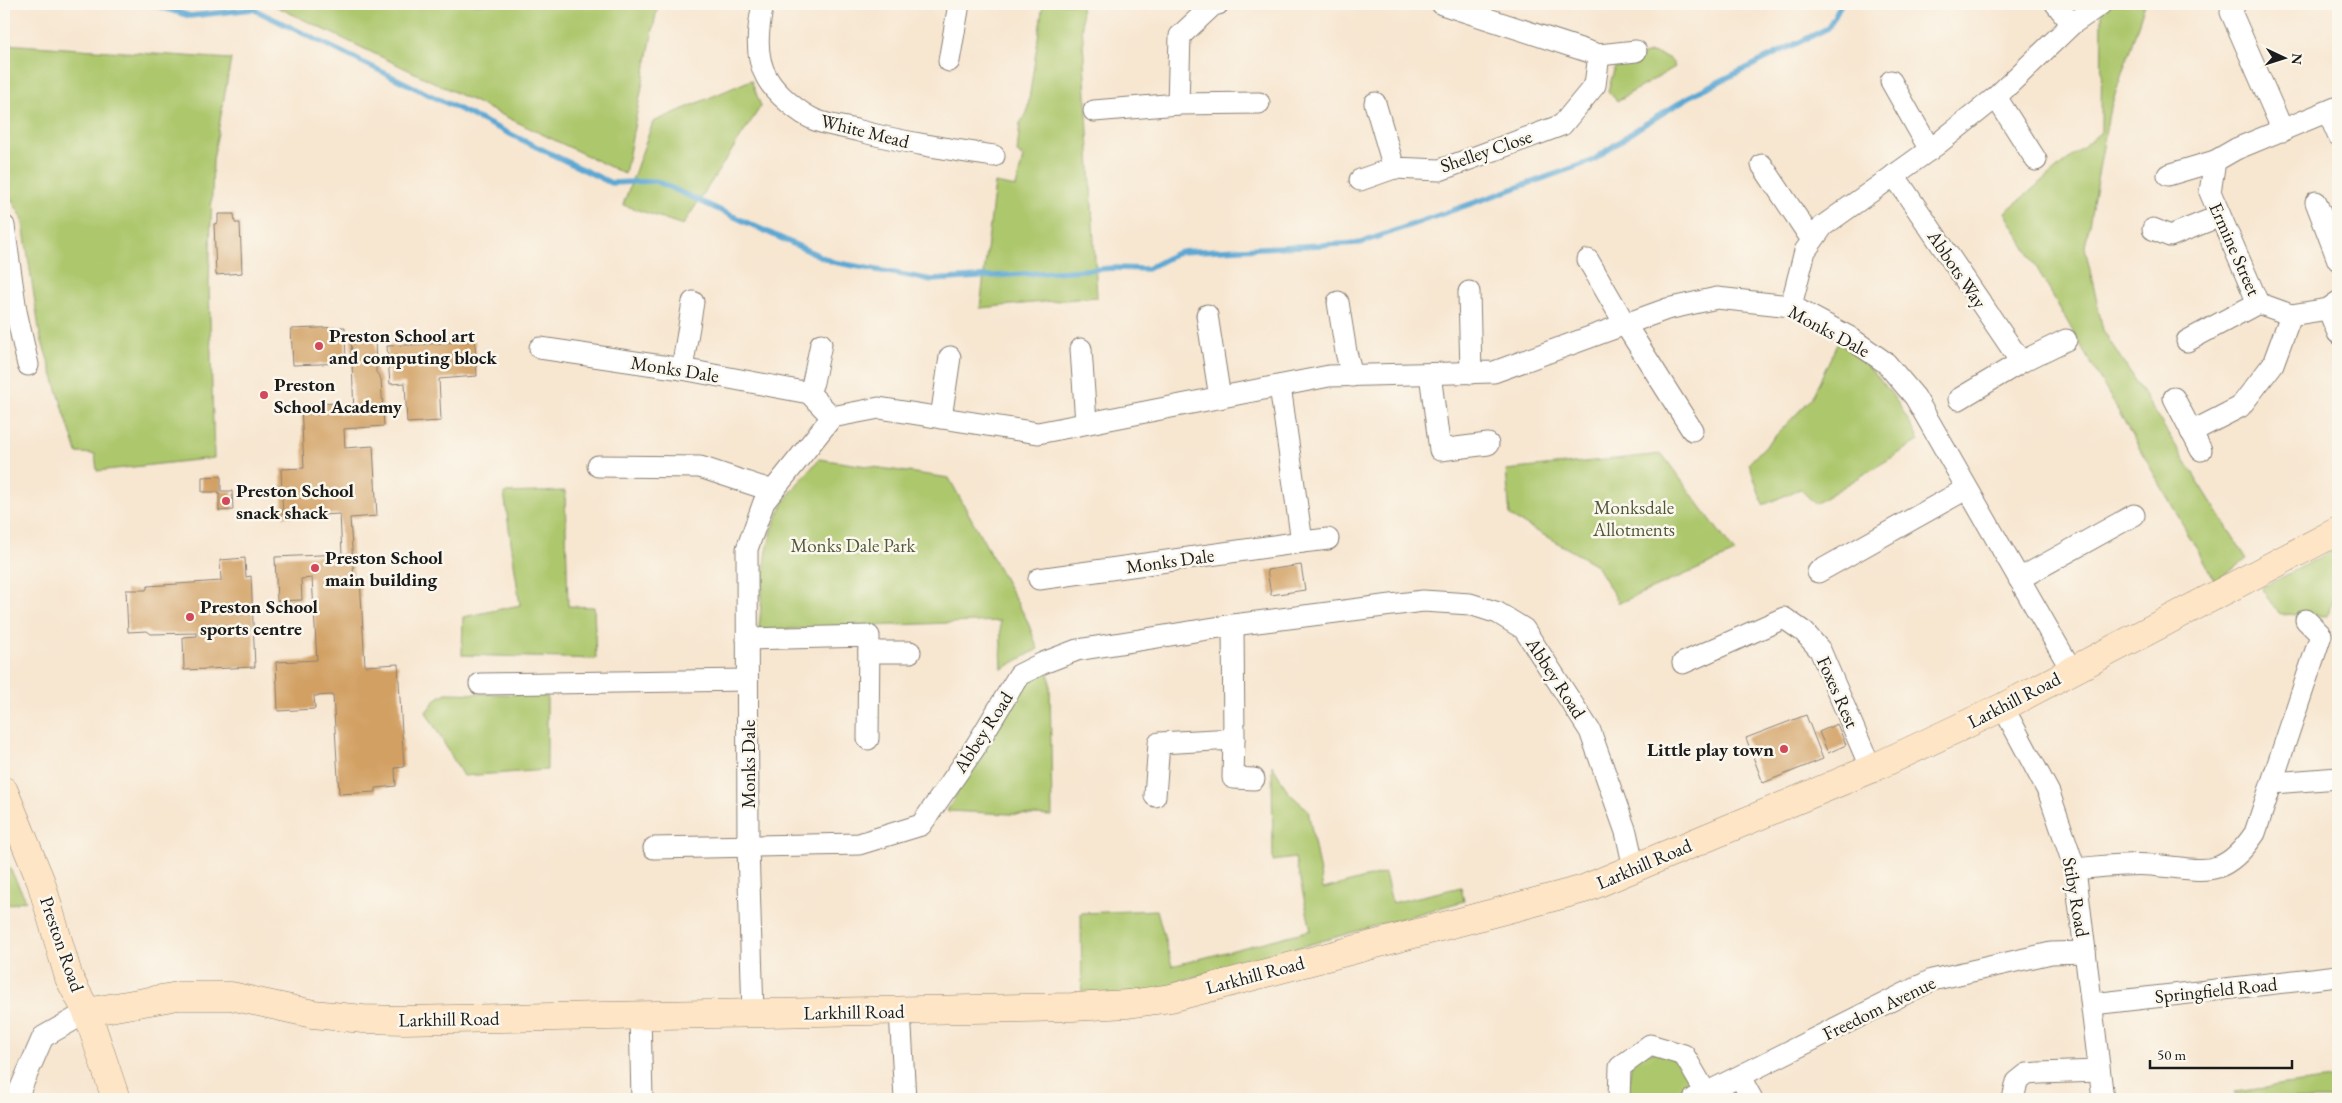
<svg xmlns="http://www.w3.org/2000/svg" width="2342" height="1103" viewBox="0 0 2342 1103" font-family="'EB Garamond',serif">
	<rect width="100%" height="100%" fill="#fbf7ec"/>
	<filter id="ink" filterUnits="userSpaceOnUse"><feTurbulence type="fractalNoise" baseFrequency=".02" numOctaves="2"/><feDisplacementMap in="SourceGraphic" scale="10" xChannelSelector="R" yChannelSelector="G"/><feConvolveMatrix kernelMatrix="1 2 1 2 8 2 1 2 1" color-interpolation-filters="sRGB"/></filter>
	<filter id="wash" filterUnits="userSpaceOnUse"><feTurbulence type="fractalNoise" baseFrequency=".0096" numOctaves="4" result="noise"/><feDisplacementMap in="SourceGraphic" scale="20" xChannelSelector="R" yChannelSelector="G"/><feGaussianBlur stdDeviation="1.12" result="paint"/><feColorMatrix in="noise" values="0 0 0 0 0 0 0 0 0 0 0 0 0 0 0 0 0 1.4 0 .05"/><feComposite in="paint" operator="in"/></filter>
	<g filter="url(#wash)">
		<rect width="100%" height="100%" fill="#f7e6d0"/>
		<!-- green -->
		<g fill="#adc76d" stroke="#647244">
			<path d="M271,4H658L625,174Z"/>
			<path d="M1043,4H1081L1097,297L980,308L995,183L1016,187L1023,157L1017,153L1020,123L1027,113Z"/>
			<path d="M2102,4H2145L2109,113L2085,247L2103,330L2247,559L2215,581L2005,212L2101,132Z"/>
			<path d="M4,44L231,59L213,160L209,285L214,458L97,471L95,454L77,453L40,335L22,217L4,188Z"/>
			<path d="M1650,53C1661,55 1671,56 1675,67L1617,101L1608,91L1616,63Z"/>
			<path d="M751,80L761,106L683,225L623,205L653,122Z"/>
			<path d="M1838,342C1880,374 1896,395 1919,441L1815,504L1800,489L1763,505L1749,463L1811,399Z"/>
			<path d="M1662,454L1735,553L1619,603L1595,564L1510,516L1506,470Z"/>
			<path d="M819,459L949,478L1027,620L1038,649L1002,669L1000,621L765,630L759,627C764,584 762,539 785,501C794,486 808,473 819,459Z"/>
			<path d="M565,491L568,606L594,607L596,659L462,655L463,617L520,605L504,493Z"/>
			<path d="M2338,548V577L2328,616L2280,614L2261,588Z"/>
			<path d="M1044,664L1050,679L1052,816L947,811L1020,680Z"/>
			<path d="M446,693L547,695V770L463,776L426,712L436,699Z"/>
			<path d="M1272,765L1289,793L1308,810L1323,889L1385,873L1392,903L1461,887L1464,901L1176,982L1180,995L1082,1006L1081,913L1157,910L1172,966L1311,930L1295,858L1273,861Z"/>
			<path d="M4,857L26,900L4,906Z"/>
			<path d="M1674,1048L1691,1084L1683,1099H1634L1628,1089L1632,1056Z"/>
			<path d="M2338,1078V1099H2236L2235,1092Z"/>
		</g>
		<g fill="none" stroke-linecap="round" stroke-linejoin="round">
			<!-- stream -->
			<path stroke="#5ba7d3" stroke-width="5.5" d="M150,4L190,16L253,9L611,183L656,181L833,262L932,280L1114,268L1147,269L1179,252L1360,243L1592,161L1637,129L1694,94L1828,28L1841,4"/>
		</g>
		<g id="blocks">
			<!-- building -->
			<g fill="#d2a063">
				<path d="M218,214H234L235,223H240L242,273L216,275L214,224L218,223Z"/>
				<path d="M345,327L346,363L293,365L291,329Z"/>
				<path d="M375,336L376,372L381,379L384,426L344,429L345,448L373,446L377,516L350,518L354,579L360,578L365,666L398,664L404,767L395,768L396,786L376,788V792L339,794L333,695L314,696L315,709L278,711L276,662L317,660L312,578L301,579L302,600L277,601L275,557L342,554L340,514L283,517L281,469L304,468L301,405L338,403L339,414H354L351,337Z"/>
				<path d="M475,341L477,376L439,379L441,421L407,423L405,383L390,384L387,346Z"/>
				<path d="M221,476V491H232L233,510L219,511V492H202V477Z"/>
				<path d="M245,558L246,577L251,576L255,667L184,670L183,637L197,636V633L151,634L147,631L128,632L126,590H146L148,586L221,581L220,560Z"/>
				<path d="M1301,565L1305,590L1271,595L1267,570Z"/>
				<path d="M1806,715L1823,759L1763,783L1746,738Z"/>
				<path d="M1837,724L1846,745L1828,753L1819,732Z"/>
			</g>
		</g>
	</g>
	<g filter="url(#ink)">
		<use href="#blocks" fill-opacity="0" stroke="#8a8176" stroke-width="1"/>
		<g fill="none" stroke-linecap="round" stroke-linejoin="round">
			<!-- street casing -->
			<g stroke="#8a8176" stroke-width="23">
				<g id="street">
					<path d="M763,4C758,28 754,55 767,78C775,93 799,113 815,120C827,125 843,127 856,130C901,142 947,149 994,156"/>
					<path d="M2056,4L2072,24"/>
					<path d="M2235,4L2231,12L2283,131"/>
					<path d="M1599,55L1636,51"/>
					<path d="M949,61L959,4"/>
					<path d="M1891,81L1930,150"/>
					<path d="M1996,97L2036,160"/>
					<path d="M1375,103L1394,168L1440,170L1562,125L1595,85L1599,55L1442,4"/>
					<path d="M1178,104L1180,36L1213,5L1218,4"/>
					<path d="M1094,111L1178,104L1259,103"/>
					<path d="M2328,112L2338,135"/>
					<path d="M2215,161L2236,149L2338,107"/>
					<path d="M1762,165L1812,240"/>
					<path d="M1894,175L2021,362"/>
					<path d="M2168,175L2215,161L2210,192L2258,303L2291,315L2328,309L2338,302"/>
					<path d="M1360,180L1394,168"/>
					<path d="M2316,202L2338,260"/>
					<path d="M4,226L16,311L28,365"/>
					<path d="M2153,229L2170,236L2220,216"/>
					<path d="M1588,260L1625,324L1692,430"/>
					<path d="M1469,292L1471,373"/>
					<path d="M1338,302L1346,352L1352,376"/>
					<path d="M1791,306L1805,251L1823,226L1935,146L1996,97L2072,24L2101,4"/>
					<path d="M2328,309L2338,333"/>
					<path d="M1207,315L1220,398"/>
					<path d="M2187,341L2258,303"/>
					<path d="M540,348L682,369L809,393L832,417"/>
					<path d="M1081,349L1086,423"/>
					<path d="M682,369L693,302"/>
					<path d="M1430,374L1440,450L1488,444"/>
					<path d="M809,393L813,382L821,344"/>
					<path d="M2174,398L2201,450"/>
					<path d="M1959,399L2021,362L2066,340"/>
					<path d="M941,418L950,357"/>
					<path d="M2191,432L2240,407L2273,364L2291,315"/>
					<path d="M598,466L700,467L773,491"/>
					<path d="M1302,542L1328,539"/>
					<path d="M1818,572L1966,489"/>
					<path d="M1039,579L1302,542L1280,386"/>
					<path d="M2019,579L2134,515"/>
					<path d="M747,639L869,636L868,739"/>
					<path d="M869,652H910"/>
					<path d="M1683,663L1784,618L1804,632L1820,650L1871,769"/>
					<path d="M480,684L747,680"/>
					<path d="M2003,707L2049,793L2075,869L2103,1099"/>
					<path d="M1234,739L1233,778L1254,779"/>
					<path d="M2273,783L2338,778"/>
					<path d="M1155,796L1159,743L1234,739L1233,625"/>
					<path d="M654,848L859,844L921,825L974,749L1019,675L1043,663L1077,650L1233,625L1423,601L1470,604L1498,613L1524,629L1590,731L1626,832L1634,868"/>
					<path d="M2075,869C2100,867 2126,863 2152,865C2202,869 2222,882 2255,833L2321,635L2306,620"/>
					<path d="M2093,1004L2338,976"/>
					<path d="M900,1011L905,1099"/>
					<path d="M753,1014L748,847L747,549L764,502L832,417L879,408L1038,433L1329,376L1494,372L1667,309L1717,298L1791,306L1849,337L1886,363L1915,397L2072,671"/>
					<path d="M640,1015L642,1099"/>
					<path d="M1740,1077L1752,1099"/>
					<path d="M16,1099L43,1037L87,1012"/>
					<path d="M1619,1099L1620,1067L1650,1045L1684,1055L1706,1093"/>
					<path d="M1694,1099L1932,980L2051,953L2085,952"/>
					<path d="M2013,1099L2017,1082L2027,1074L2039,1073L2099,1071"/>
				</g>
			</g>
			<!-- secondary casing -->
			<g stroke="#8a8176" stroke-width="29">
				<g id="secondary">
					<path d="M4,791L41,882L69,978L87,1012L116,1099"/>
					<path d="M87,1012L178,996H231L313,1014L363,1019L404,1020L1072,1007L1128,1004L1171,998L1584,889L1871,769L2003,707L2338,531"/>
				</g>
			</g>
			<!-- street -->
			<use href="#street" stroke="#fff" stroke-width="21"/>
			<!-- secondary -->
			<use href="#secondary" stroke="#fde5c5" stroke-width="28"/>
		</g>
	</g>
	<!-- markers -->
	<g fill="#d1495b" stroke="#fbf7ec" stroke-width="2">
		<circle cx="319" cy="346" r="5"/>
		<circle cx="264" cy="395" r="5"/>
		<circle cx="226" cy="501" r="5"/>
		<circle cx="315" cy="568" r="5"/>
		<circle cx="190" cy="617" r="5"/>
		<circle cx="1784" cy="749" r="5"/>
	</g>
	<g text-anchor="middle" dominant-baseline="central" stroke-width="5" stroke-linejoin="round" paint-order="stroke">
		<!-- street labels -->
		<g font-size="19" fill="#1c1c1c" stroke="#fbf7ec">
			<text transform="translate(865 131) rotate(14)">White Mead</text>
			<text transform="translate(1486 151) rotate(-19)">Shelley Close</text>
			<text transform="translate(2235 249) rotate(66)">Ermine Street</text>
			<text transform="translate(1957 269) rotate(56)">Abbots Way</text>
			<text transform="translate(1829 331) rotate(28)">Monks Dale</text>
			<text transform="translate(675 369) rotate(9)">Monks Dale</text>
			<text transform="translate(1170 561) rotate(-8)">Monks Dale</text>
			<text transform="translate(1556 678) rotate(57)">Abbey Road</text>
			<text transform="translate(1838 692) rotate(66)">Foxes Rest</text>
			<text transform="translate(2014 700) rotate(-27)">Larkhill Road</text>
			<text transform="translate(983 732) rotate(-57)">Abbey Road</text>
			<text transform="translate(748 764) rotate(-90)">Monks Dale</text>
			<text transform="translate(1644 864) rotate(-23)">Larkhill Road</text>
			<text transform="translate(2076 897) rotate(80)">Stiby Road</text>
			<text transform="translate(62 944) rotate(71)">Preston Road</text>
			<text transform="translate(1255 975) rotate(-15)">Larkhill Road</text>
			<text transform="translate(2216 990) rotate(-6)">Springfield Road</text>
			<text transform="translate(1879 1008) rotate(-26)">Freedom Avenue</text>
			<text transform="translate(854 1012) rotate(-1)">Larkhill Road</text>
			<text transform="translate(449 1019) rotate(-1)">Larkhill Road</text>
		</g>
		<!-- poi labels -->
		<g font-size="19" font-weight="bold" fill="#1c1c1c" stroke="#fbf7ec" text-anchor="start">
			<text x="329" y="335">Preston School art<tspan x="329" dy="22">and computing block</tspan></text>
			<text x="274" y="384">Preston<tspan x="274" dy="22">School Academy</tspan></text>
			<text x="236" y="490">Preston School<tspan x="236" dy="22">snack shack</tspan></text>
			<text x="325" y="557">Preston School<tspan x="325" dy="22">main building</tspan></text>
			<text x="200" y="606">Preston School<tspan x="200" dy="22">sports centre</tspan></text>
			<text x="1774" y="749" text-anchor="end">Little play town</text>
		</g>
		<!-- park labels -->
		<g font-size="19" fill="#4f5838" stroke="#fbf7ec">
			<text x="1634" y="507">Monksdale<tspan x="1634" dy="22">Allotments</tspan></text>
			<text x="853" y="545">Monks Dale Park</text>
		</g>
	</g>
	<!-- margin -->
	<rect width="2342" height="1103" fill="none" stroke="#fbf7ec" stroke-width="20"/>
	<!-- north arrow -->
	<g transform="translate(2284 58) rotate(94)" stroke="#fbf7ec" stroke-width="4" paint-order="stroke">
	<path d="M0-4L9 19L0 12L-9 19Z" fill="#1c1c1c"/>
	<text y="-8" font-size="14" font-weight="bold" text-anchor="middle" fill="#1c1c1c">N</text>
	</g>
	<!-- scale -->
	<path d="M2150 1060v8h142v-8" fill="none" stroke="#1c1c1c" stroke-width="2.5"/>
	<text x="2157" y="1060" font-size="15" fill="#1c1c1c" stroke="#fbf7ec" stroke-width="4" paint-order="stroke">50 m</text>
</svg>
